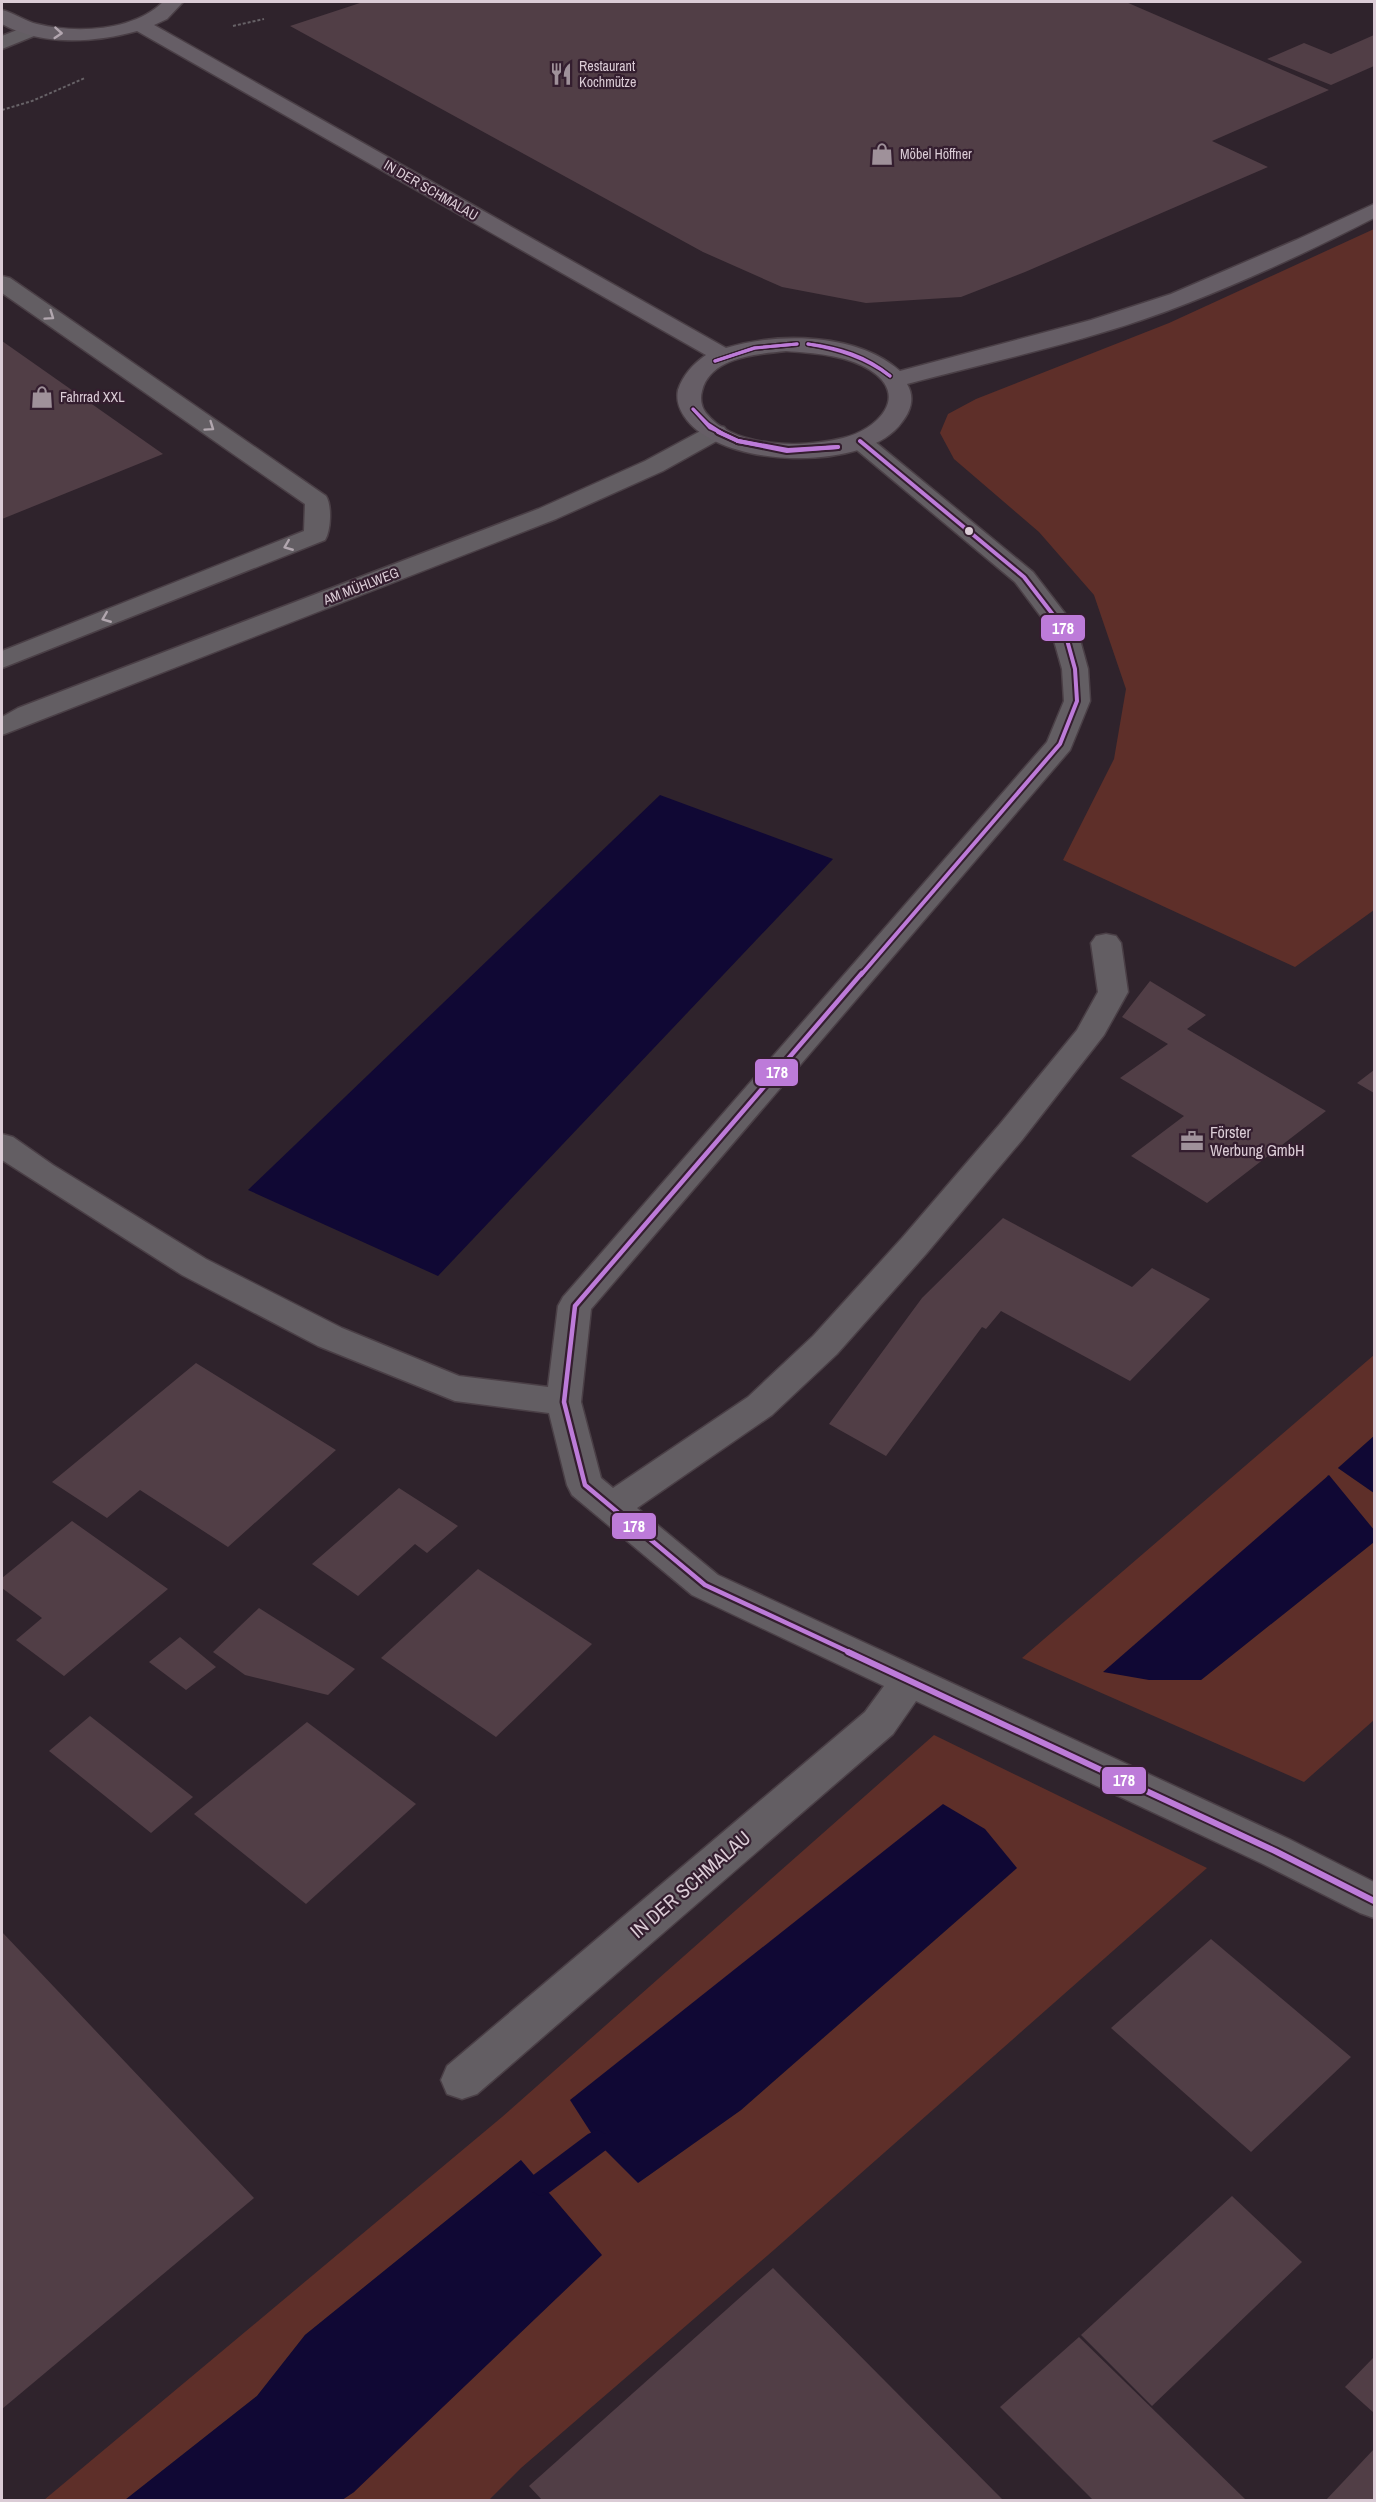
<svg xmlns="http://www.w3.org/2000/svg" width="1376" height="2502" viewBox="0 0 1376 2502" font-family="'Archivo Narrow',sans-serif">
	<rect width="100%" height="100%" fill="#2f232c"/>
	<!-- green -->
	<g fill="#5e2f29" fill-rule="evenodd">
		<path d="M1374,229V910L1295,967L1063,860L1114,759L1126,689L1094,595L1039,532L954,459L940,433L948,414L976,399L1169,323Z"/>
		<path d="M1374,1355V1436L1338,1468L1374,1493V1530L1328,1475L1201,1680L1374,1542V1720L1304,1782L1022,1658Z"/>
		<path d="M934,1735L1207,1868L775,2249L521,2468L489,2500H342L354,2492L521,2160L305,2335L257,2396L125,2500H44L502,2117ZM1017,1868L741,2110L638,2183Z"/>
	</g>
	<!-- water -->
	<g fill="#100834">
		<path d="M660,795L833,859L438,1276L248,1190Z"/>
		<path d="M1374,1436V1493L1338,1468Z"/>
		<path d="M1329,1475L1374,1530V1542L1201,1680H1149L1103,1672Z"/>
		<path d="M943,1804L985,1829L1017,1868L741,2110L638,2183L597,2142L570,2100Z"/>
		<path d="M521,2160L602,2255L354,2492L342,2500H125L257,2396L305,2335Z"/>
	</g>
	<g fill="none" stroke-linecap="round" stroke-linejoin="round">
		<!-- stream -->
		<path fill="#100834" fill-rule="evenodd" d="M597,2130L606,2134L610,2142L606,2150L550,2192L541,2196L532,2192L528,2184L532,2176L588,2134Z"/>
	</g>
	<!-- building -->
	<g fill="#513e46">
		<path d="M363,2H1126L1329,90L1212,141L1268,167L1025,272L961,297L866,303L782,287L703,252L290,26Z"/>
		<path d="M1374,35V66L1331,85L1267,59L1304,43L1331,54Z"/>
		<path d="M2,341L163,454L2,519Z"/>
		<path d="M1150,981L1206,1015L1187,1029L1326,1111L1207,1203L1131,1156L1184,1116L1120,1078L1168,1044L1122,1017Z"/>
		<path d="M1374,1070V1093L1357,1083Z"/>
		<path d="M1003,1218L1132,1287L1152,1268L1210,1299L1130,1381L1001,1311L986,1329L982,1327L886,1456L829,1424L922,1298Z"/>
		<path d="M196,1363L336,1450L228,1547L140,1490L107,1518L52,1482Z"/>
		<path d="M399,1488L458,1526L427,1553L415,1544L358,1596L312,1564Z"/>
		<path d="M72,1521L168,1589L64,1676L16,1640L42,1618L2,1588V1578Z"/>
		<path d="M478,1569L592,1644L496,1737L381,1658Z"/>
		<path d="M259,1608L355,1669L328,1695L245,1675L213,1652Z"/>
		<path d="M180,1637L216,1667L186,1690L149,1662Z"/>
		<path d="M90,1716L193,1797L151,1833L49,1751Z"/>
		<path d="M307,1722L416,1804L306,1904L194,1814Z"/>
		<path d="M2,1932L254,2198L2,2409Z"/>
		<path d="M1211,1939L1351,2057L1251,2152L1111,2028Z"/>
		<path d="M1232,2196L1302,2262L1152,2406L1081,2335Z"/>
		<path d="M773,2268L1003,2500H542L529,2486Z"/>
		<path d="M1079,2337L1246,2500H1093L1000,2407Z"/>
		<path d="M1374,2357V2413L1345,2387Z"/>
		<path d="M1374,2449V2500H1326Z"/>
	</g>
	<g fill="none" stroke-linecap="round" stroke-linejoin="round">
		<!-- minor casing -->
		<g stroke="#4a3f46" stroke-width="3">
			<g id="minor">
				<path d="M32,24L39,26L42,30L39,34L2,49V36Z"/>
				<path d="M2,276L10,278L326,496C332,505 331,531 325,540L2,668V651L304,531L305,504L2,293Z"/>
				<path d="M716,425L724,427L728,432L724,437L663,471L556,519L2,735V717L18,708L538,509L645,461L708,427Z"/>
				<path d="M860,434L868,436L1033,572L1077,629L1088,669L1090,701L1070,750L591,1309L581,1402L601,1478L613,1488L748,1397L813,1336L902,1238L1000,1124L1077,1030L1098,992L1091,943L1096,936L1106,934L1116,936L1121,943L1128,992L1104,1035L1022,1140L926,1254L837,1354L772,1415L637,1508L718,1575L1289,1839L1374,1882V1918L1360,1913L1261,1863L916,1701L893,1734L477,2094L462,2099L447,2094L441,2080L447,2066L865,1712L884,1686L692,1595L572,1495L567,1485L549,1413L455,1401L318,1346L182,1275L2,1160V1134L13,1137L53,1165L206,1259L342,1328L459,1376L548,1387L558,1306L563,1297L1047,742L1064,701L1062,669L1051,630L1015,582L852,446L848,441L852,436Z"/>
			</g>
		</g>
		<!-- major casing -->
		<g stroke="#4a3f46" stroke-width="3">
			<path id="major" d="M163,2H183L167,19L154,25L726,348C779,332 857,333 900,371L1091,320L1171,294L1296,240L1374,204V218C1314,249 1252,278 1188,303C1098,339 1001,359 907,384C915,397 911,411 902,422C867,473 718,469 684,416C679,408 676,400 678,390C683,375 693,364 706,355L137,31C94,43 41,46 2,24V10C14,13 25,21 37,24C77,34 133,31 163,2ZM786,351C814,353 846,355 870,370C911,396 877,430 843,438C803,448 734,449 706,413C701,407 700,398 702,391C710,357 757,354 786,351Z"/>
		</g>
		<!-- path -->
		<g stroke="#676267" stroke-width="2" stroke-dasharray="3 2" stroke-linecap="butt">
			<path d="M233,26L264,19"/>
			<path d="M2,110L32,101L85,78"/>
		</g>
		<!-- minor -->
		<use href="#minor" fill="#635e63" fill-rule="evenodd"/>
		<!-- major -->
		<use href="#major" fill="#665e66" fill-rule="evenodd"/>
		<!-- bus-1-far3 casing -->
		<g stroke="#341e2f" stroke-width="6">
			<g id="bus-1-far3">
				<path d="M808,344C839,348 866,356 890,376"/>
				<path d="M808,344C838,349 865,357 890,376"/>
				<path d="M715,361L755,348L797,344"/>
				<path d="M715,361L754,348L797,344"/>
				<path d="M693,409L708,424L722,433"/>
				<path d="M693,409L710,428L721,433"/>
			</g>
		</g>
		<!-- bus-1-far2 casing -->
		<g stroke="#341e2f" stroke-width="8">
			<g id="bus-1-far2">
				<path d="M718,432L738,441"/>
				<path d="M719,432L738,441"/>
				<path d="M738,441L788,450L838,447"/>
				<path d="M738,441L787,451L838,447"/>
				<path d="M860,441L1024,577L1064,629L1075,669L1077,701L1060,744L861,975"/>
			</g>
		</g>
		<!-- bus-1-far1 casing -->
		<g stroke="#341e2f" stroke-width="9">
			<path id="bus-1-far1" d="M851,1653L705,1585L585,1485L564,1402L575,1306L862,973"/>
		</g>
		<!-- bus-1 casing -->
		<g stroke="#341e2f" stroke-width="10">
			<path id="bus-1" d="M848,1652L1275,1851L1374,1901"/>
		</g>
		<!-- bus-1-far3 -->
		<use href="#bus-1-far3" stroke="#bd7bd9" stroke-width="3"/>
		<!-- bus-1-far2 -->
		<use href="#bus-1-far2" stroke="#bd7bd9" stroke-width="4"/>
		<!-- bus-1-far1 -->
		<use href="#bus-1-far1" stroke="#bd7bd9" stroke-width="4.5"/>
		<!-- bus-1 -->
		<use href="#bus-1" stroke="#bd7bd9" stroke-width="6"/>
	</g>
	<!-- one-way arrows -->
	<defs><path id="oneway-chevron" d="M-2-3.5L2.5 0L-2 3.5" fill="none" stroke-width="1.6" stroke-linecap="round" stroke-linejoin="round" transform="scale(1.5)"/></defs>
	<use stroke="#b2a6af" href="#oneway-chevron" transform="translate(58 33) rotate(4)"/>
	<g stroke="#b1a6ae">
		<use href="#oneway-chevron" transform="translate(50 316) rotate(35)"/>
		<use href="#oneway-chevron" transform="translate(210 427) rotate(35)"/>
		<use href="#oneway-chevron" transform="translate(288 546) rotate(158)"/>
		<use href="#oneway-chevron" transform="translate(106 618) rotate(158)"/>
	</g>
	<!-- icons -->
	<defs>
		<g id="restaurant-bare" transform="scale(1.8)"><path d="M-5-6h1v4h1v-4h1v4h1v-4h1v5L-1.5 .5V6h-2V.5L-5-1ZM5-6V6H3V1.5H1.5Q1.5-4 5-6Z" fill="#9f919a" stroke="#341e2f" stroke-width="2.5" paint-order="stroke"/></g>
		<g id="shop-bare" transform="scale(1.8)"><path d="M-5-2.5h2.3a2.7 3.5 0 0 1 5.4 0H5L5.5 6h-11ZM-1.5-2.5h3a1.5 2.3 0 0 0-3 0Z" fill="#9f919a" stroke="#341e2f" stroke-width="2.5" paint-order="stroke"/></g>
		<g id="office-bare" transform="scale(1.8)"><path d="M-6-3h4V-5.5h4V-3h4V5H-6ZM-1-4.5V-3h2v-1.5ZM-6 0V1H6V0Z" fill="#9f919a" stroke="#341e2f" stroke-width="2.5" paint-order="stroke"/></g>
	</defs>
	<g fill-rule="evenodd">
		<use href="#restaurant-bare" x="561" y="74"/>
		<use href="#shop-bare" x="882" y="154"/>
		<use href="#shop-bare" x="42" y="397"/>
		<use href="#office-bare" x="1192" y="1141"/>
	</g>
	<!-- markers -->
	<circle fill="#dbccd6" stroke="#341e2f" stroke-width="2" cx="969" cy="531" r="5"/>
	<g text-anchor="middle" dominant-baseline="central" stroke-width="4.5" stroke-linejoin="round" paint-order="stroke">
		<!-- far-poi labels -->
		<g font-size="14" fill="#dbccd6" stroke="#341e2f" text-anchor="start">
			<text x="579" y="66">Restaurant<tspan x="579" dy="16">Kochmütze</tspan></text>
			<text x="900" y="154">Möbel Höffner</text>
			<text x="60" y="397">Fahrrad XXL</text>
		</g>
		<!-- far-street labels -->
		<g font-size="14" fill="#dbccd6" stroke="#341e2f">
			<text transform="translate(431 190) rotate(30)">IN DER SCHMALAU</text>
			<text transform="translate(361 586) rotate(-21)">AM MÜHLWEG</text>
		</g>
		<!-- poi labels -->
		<g font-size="16" fill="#dbccd6" stroke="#341e2f" text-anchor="start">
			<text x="1210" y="1132">Förster<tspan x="1210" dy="18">Werbung GmbH</tspan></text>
		</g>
		<!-- near-street labels -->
		<g font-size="20" fill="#dbccd6" stroke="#341e2f">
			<text transform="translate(690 1884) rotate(-41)">IN DER SCHMALAU</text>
		</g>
	</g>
	<g stroke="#341e2f" stroke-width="2">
		<rect x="1040" y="614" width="46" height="28" rx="6" fill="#bd7bd9"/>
		<rect x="754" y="1058" width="45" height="29" rx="6" fill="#bd7bd9"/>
		<rect x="611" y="1512" width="46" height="28" rx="6" fill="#bd7bd9"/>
		<rect x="1101" y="1766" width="46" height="29" rx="6" fill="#bd7bd9"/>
	</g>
	<g font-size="16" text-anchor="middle" font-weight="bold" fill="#fff">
		<text x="1063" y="634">178</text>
		<text x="777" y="1078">178</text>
		<text x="634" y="1532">178</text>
		<text x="1124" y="1786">178</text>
	</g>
	<!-- border -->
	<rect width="1376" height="2502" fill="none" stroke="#dbccd6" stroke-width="6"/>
</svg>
